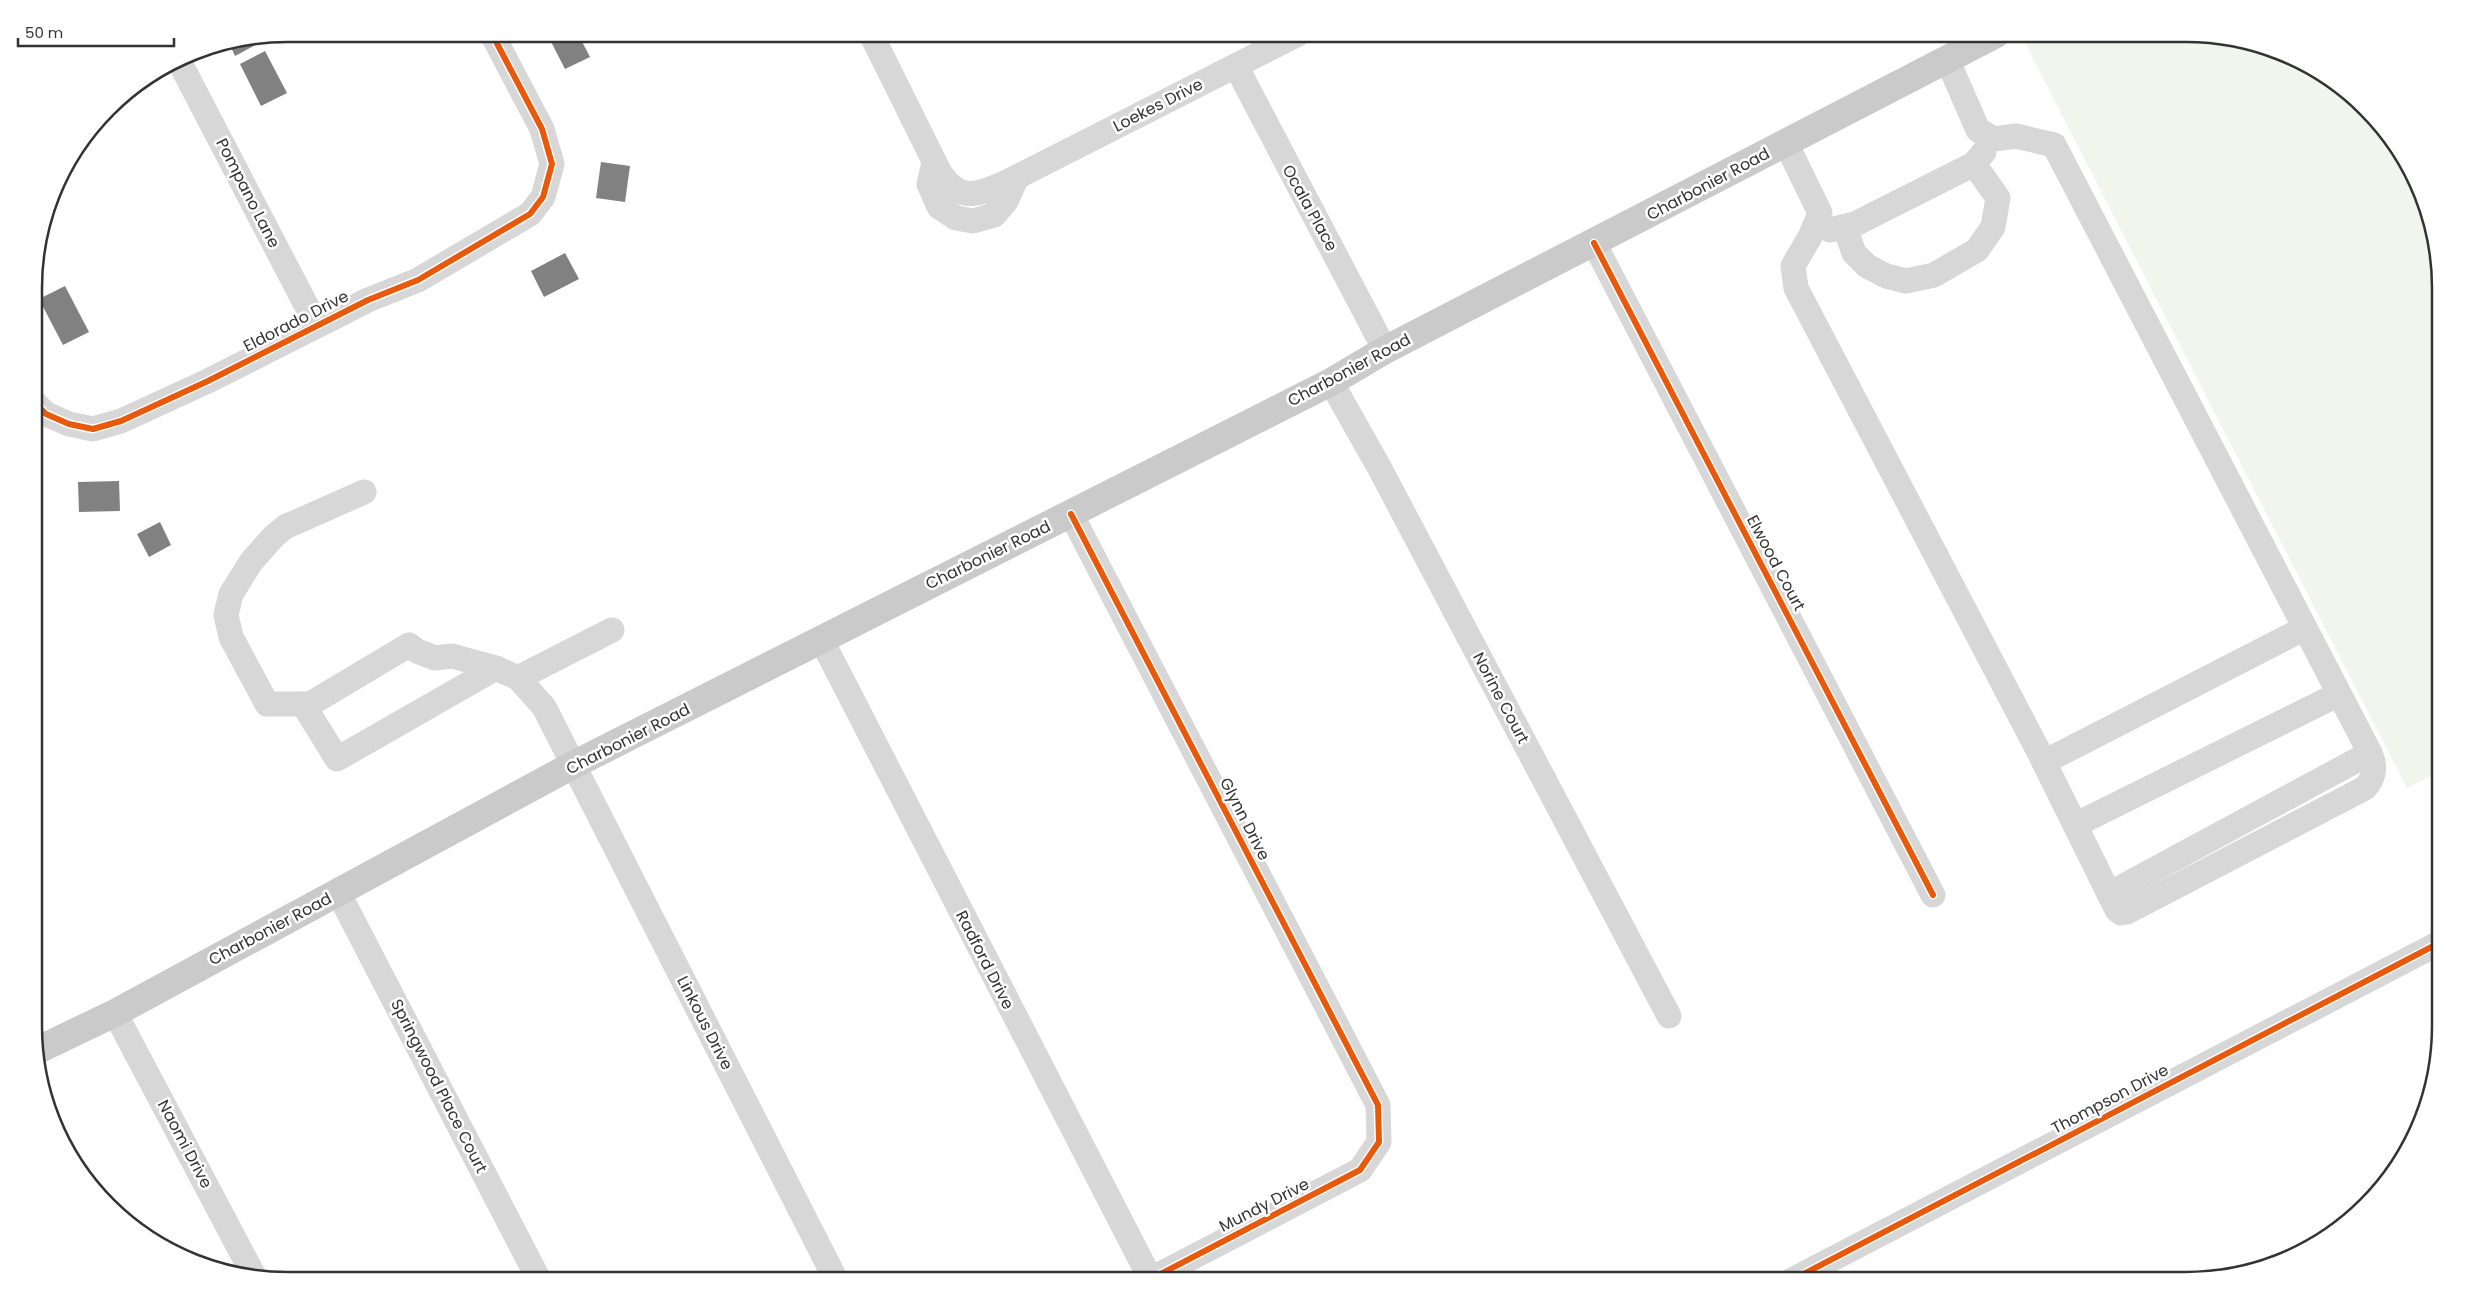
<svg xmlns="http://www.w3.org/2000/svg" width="2475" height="1314" viewBox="0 0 2475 1314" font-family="Poppins,sans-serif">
	<rect width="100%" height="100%" fill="#fff"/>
	<!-- green -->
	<g fill="#f1f5ed">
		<path d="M983,34H1007L988,43Z"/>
		<path d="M2039,34H2187L2252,42L2300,60L2355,97L2398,147L2422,191L2439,255L2441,771L2407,788L2024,41Z"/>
	</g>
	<!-- building -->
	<g fill="#818181">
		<path d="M547,34H578L590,57L565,69Z"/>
		<path d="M260,39L261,42L235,56L230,45Z"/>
		<path d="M265,51L287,93L261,106L240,64Z"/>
		<path d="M601,162L630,166L625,202L596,198Z"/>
		<path d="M565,253L579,279L544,297L531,271Z"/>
		<path d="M65,286L89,332L63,345L39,299Z"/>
		<path d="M119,481L120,511L79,512L78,482Z"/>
		<path d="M160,522L171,545L149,557L137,534Z"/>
	</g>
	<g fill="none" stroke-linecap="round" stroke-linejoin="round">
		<!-- minor -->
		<g stroke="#d7d7d7" stroke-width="25">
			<path d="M871,34L940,173C960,203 978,195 1007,182L1298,34"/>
			<path d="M179,61L317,326"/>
			<path d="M1236,66L1385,350"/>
			<path d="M1786,143L1820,213L1811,235L1793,266L1796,288L2040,754L2117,910L2121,913L2127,912L2365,788C2375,777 2376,766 2370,753L2054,145L2016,136L1994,139L1978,130L1947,59"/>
			<path d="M934,162L929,184L939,207L956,218L973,221L994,215L1006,201L1017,177"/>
			<path d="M1845,227L1854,253L1867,266L1886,276L1906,281L1934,275L1977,250L1993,227L1998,198L1974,164"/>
			<path d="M1830,230L1855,224L1974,164L1984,152"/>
			<path d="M1594,243L1933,895"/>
			<path d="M1331,382L1379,467L1669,1016"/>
			<path d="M35,403L46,414L69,424L93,429L121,421L208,381L368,300L418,280L530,214L543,197L552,164L542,129L492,34"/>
			<path d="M364,492L285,527L273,537L251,562L231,594L226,615L231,637L267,704H310L409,645L417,651L435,658L452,656L496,668"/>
			<path d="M1071,514L1378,1105L1379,1142L1360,1170L1149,1280"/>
			<path d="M821,639L1151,1280"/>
			<path d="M518,678L612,630"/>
			<path d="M303,704L337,759L496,668L518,678L544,707L836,1280"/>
			<path d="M2044,762L2305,628"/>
			<path d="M2075,825L2339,694"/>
			<path d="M338,892L539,1280"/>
			<path d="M2109,894L2370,753"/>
			<path d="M115,1013L254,1276"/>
			<path d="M1792,1280L2441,942"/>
		</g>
		<!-- major -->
		<path stroke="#cacaca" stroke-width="28" d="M36,1051L115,1013L573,765L1331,382L1385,350L1996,34"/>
		<!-- cycleway casing -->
		<g stroke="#fff" stroke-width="9">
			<g id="cycleway">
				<path d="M1594,243L1933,895"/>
				<path d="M35,403L46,414L69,424L93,429L121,421L208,381L368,300L418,280L530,214L543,197L552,164L542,129L492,34"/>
				<path d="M1071,514L1378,1105L1379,1142L1360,1170L1149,1280"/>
				<path d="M1792,1280L2441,942"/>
			</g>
		</g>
		<!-- cycleway -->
		<use href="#cycleway" stroke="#e8590c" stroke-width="6"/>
	</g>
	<g text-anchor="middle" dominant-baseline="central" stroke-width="5" stroke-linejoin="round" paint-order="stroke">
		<!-- street labels -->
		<g font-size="16" fill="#333" stroke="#fff">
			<text transform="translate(1158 105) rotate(-27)">Loekes Drive</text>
			<text transform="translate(1708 184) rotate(-28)">Charbonier Road</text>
			<text transform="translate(248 193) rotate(63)">Pompano Lane</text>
			<text transform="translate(1310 208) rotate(61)">Ocala Place</text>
			<text transform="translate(296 321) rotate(-27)">Eldorado Drive</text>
			<text transform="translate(1349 370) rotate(-28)">Charbonier Road</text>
			<text transform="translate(988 555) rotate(-26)">Charbonier Road</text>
			<text transform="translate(1776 563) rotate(62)">Elwood Court</text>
			<text transform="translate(1501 698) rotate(62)">Norine Court</text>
			<text transform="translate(628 739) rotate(-27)">Charbonier Road</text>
			<text transform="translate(1245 819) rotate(63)">Glynn Drive</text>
			<text transform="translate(270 929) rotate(-28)">Charbonier Road</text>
			<text transform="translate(985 960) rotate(63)">Radford Drive</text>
			<text transform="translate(705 1023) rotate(63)">Linkous Drive</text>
			<text transform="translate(439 1086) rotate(63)">Springwood Place Court</text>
			<text transform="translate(2110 1099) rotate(-28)">Thompson Drive</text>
			<text transform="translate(185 1144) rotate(62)">Naomi Drive</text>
			<text transform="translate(1264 1205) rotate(-27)">Mundy Drive</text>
		</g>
	</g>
	<!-- crop -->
	<path d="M0 0H2475V1314H0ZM288 42H2186A246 246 0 0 1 2432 288V1026A246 246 0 0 1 2186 1272H288A246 246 0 0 1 42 1026V288A246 246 0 0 1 288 42Z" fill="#fff" fill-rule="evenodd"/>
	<path fill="none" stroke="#333" stroke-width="2.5" d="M288 42H2186A246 246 0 0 1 2432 288V1026A246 246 0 0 1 2186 1272H288A246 246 0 0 1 42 1026V288A246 246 0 0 1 288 42Z"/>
	<!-- scale -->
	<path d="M18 38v8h156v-8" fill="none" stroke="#333333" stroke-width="2.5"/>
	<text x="25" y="38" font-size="15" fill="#333333" stroke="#ffffff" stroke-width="4" paint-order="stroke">50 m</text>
</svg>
